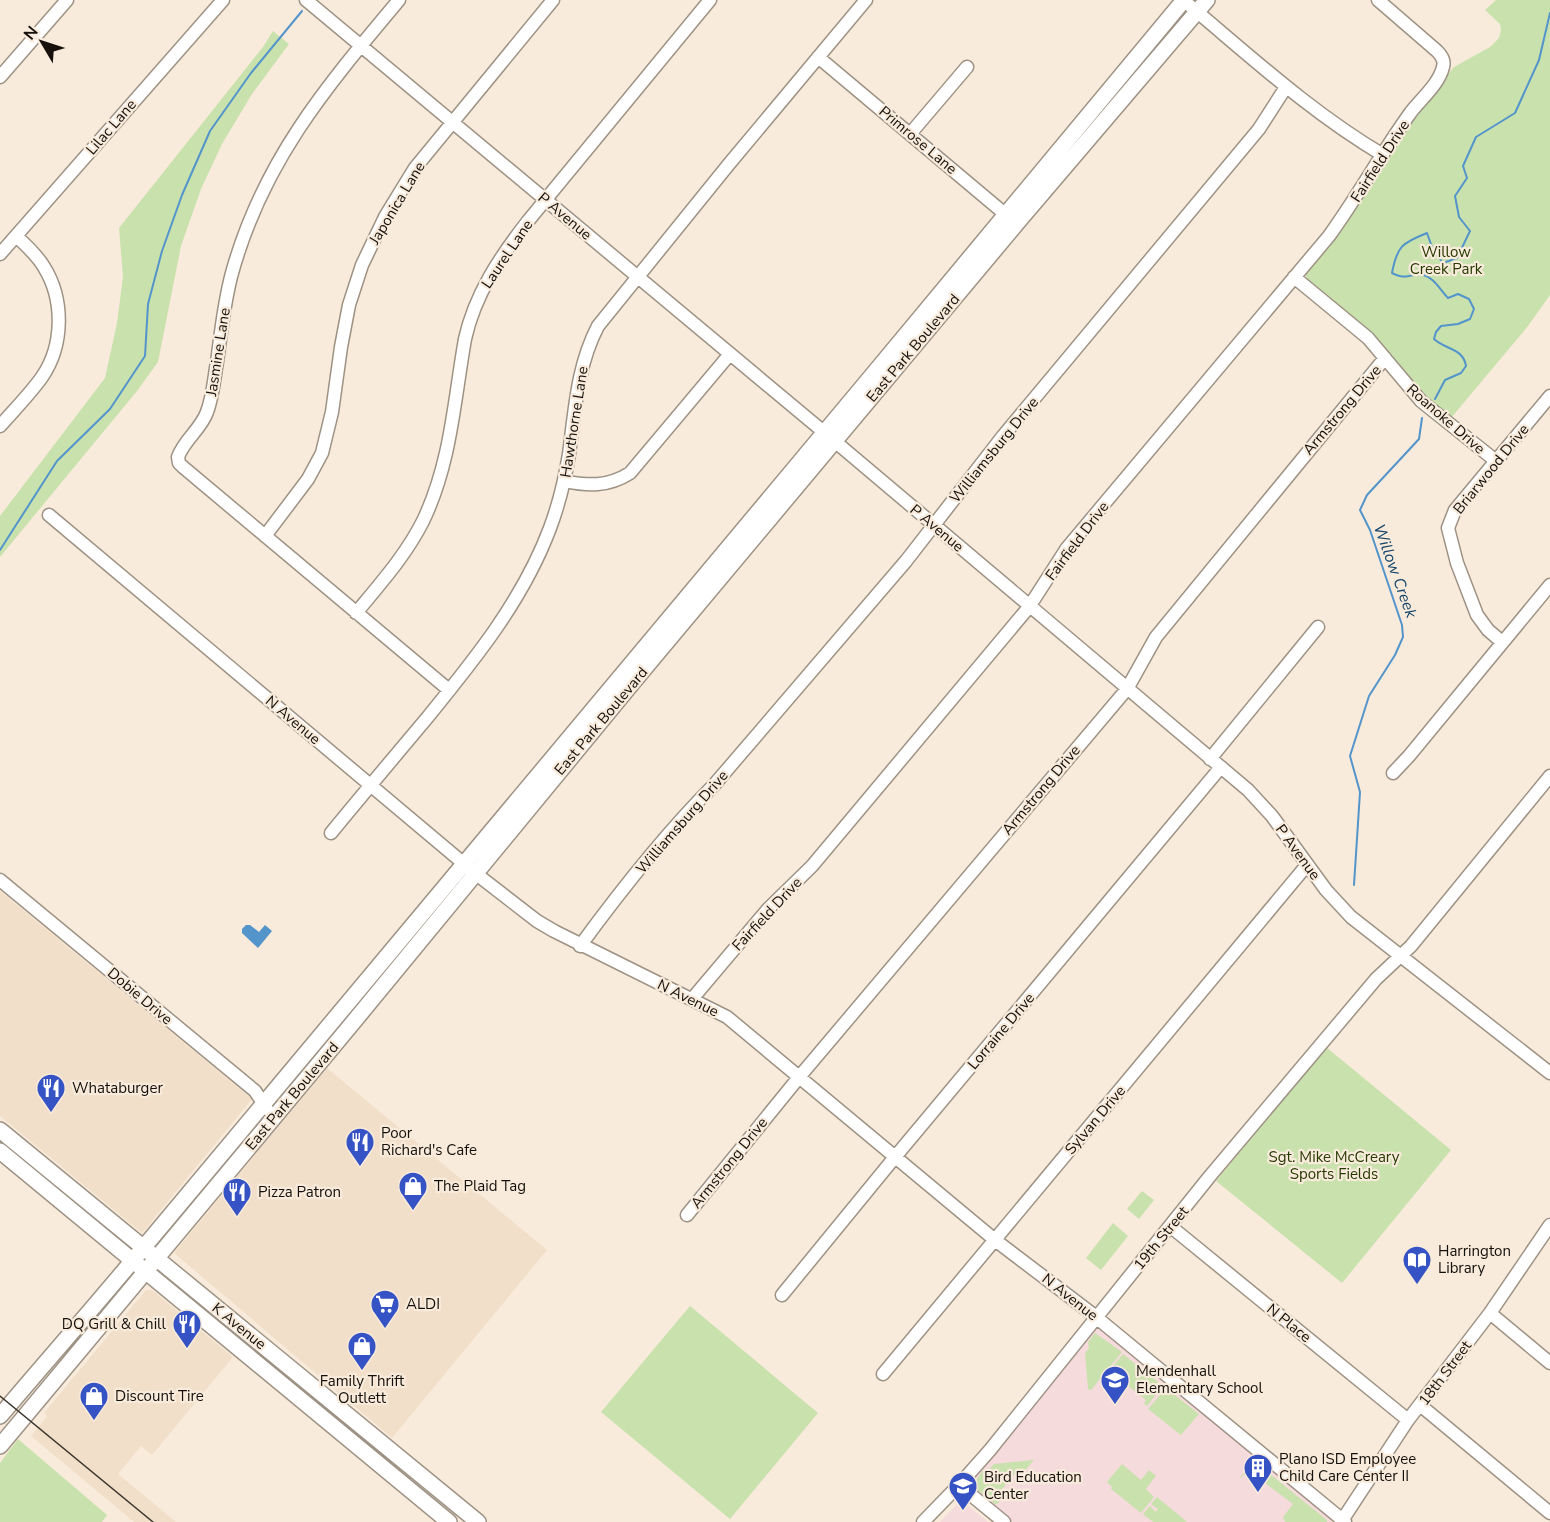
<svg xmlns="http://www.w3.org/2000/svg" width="1550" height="1522" font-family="'Nunito Sans',sans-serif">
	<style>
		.built { fill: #f1dfc9 }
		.education { fill: #f6dbdc }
		.green { fill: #c9e1ad }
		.water { fill: #5394cb }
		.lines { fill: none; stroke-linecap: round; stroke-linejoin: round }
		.stream { stroke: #5394cb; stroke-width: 2 }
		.minor-casing { stroke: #9e9284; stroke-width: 15 }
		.major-casing { stroke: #9e9284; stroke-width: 18 }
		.minor { stroke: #fff; stroke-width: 12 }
		.major { stroke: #fff; stroke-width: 15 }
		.tram { stroke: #3d3730; stroke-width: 1.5 }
		.labels { text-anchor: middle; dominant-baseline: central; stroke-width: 4.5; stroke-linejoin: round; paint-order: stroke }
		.street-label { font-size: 15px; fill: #15100b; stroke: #f8ebdb }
		.park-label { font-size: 15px; fill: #273a02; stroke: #f8ebdb }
		.poi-label { font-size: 15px; fill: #15100b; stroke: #f8ebdb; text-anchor: start }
		.water-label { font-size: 16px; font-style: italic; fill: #14446a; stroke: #f8ebdb }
	</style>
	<rect width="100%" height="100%" fill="#f8ebdb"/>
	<path class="built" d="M 0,891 L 252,1099 L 142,1233 L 0,1116 Z
		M 327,1068 L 547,1250 L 392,1438 L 174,1253 Z
		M 146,1290 L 152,1290 L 233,1357 L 152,1455 L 141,1446 L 118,1474 L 176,1522 L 134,1522 L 31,1436 L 47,1416 L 44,1413 Z"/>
	<path class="education" d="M 1100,1325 L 1330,1515 L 1331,1522 L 1013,1522 L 968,1486 Z
		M 961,1500 L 988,1522 L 940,1522 Z"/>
	<path class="green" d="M 1496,0 L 1550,0 L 1550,295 L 1528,326 L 1451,418 L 1425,398 L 1414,386 L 1376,338 L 1308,282 L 1305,273 L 1345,224 L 1414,116 L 1454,67 L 1490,47 L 1499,38 L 1501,30 L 1500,24 L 1485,10 Z
		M 273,31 L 289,44 L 252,94 L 222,144 L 201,189 L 181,246 L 158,362 L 137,391 L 0,557 L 0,516 L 105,378 L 117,323 L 123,277 L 119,228 L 263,47 Z
		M 1326,1047 L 1451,1150 L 1342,1283 L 1216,1181 Z
		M 1142,1191 L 1154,1200 L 1139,1219 L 1127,1209 Z
		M 1113,1223 L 1128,1236 L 1101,1270 L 1086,1258 Z
		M 690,1306 L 818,1413 L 730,1519 L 601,1412 Z
		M 1095,1333 L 1122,1352 L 1091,1390 L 1088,1389 L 1085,1353 L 1089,1348 L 1088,1342 Z
		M 1123,1354 L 1163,1386 L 1147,1406 L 1144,1403 L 1146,1400 L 1109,1371 Z
		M 1166,1388 L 1199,1414 L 1181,1435 L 1148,1409 Z
		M 18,1439 L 107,1515 L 102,1522 L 0,1522 L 0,1463 Z
		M 1034,1460 L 1023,1473 L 1018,1470 L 999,1493 L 999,1503 L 995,1504 L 974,1487 L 974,1483 L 984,1469 L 987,1471 L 994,1464 Z
		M 1122,1464 L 1141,1480 L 1149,1470 L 1156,1476 L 1146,1489 L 1154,1497 L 1141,1513 L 1111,1489 L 1112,1487 L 1107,1482 Z
		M 1251,1464 L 1259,1465 L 1327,1520 L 1327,1522 L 1285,1522 L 1283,1517 L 1293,1504 L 1249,1471 L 1239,1479 Z
		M 1157,1497 L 1187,1522 L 1153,1522 L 1143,1514 L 1150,1506 L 1156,1512 L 1158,1509 L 1151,1504 Z"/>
	<path class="water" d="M 246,925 L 250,925 L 259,932 L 265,925 L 272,931 L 258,948 L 242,933 L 242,929 Z"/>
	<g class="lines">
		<path class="stream" d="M 1435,399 L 1445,380 L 1461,373 L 1466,366 C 1463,348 1446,350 1434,339 L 1436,332 L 1441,326 L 1458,324 L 1470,319 L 1474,309 L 1469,299 L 1458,294 L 1448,298 C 1441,291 1433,276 1422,275 C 1408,273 1408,281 1392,273 C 1397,246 1402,243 1427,233 L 1433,250 L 1443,263 L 1457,258 L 1470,231 L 1459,217 L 1455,196 L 1467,178 L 1463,166 L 1476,137 L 1515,113 L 1539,60 L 1550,13
			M 0,550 L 57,461 L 110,409 L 145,356 L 148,304 L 162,251 L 182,195 L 210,131 L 251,73 L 302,11
			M 1354,885 L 1360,792 L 1350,756 L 1369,696 L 1395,655 L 1403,637 L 1402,625 L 1370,530 L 1360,510 L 1367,495 L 1419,439 L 1422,418"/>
		<g class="minor-casing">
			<path id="minor" d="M 306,0 L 825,433 L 1248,790 L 1272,816 L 1326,890 L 1351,917 L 1550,1073
				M 399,0 C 326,87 263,161 232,273 C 224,302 221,333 217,362 C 214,379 213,396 207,412 C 201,429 184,440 178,457 L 179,463 L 183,467 L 449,690
				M 1183,0 C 1248,54 1310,112 1383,155
				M 818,57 L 1011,219
				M 0,77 L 67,0
				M 910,134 L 967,67
				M 0,254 L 223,0
				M 1294,277 L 1368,338 L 1421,401 L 1496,461
				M 0,426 C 14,410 30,394 42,377 C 64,345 64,299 44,267 C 37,255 26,245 16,236
				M 564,481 C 588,486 608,487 630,473 L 730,354
				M 49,515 L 475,873 L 537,921 L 554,931 L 727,1017 L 995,1240 L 1091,1313 L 1345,1522
				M 265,536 L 308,479 L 322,453 L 332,412 L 341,347 L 349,305 L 362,265 L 385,217 L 415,168 L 553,0
				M 356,613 C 380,584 406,555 423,521 C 451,463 454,401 465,339 C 475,294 500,257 528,221 L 710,0
				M 1502,642 L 1488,630 L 1477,615 L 1457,563 L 1448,528 L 1455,510 L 1550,396
				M 1210,759 L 1318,627
				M 1393,773 L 1409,756 L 1550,585
				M 331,833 C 363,794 395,756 427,718 C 475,659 523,600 550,528 C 559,504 565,479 569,454 C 575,410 577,366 598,326 L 729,164 L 866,0
				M 0,880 L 255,1091 L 267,1109
				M 580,946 C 621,890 665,834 714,785 L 906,561 L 1003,436 L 1259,129 L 1286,87
				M 692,999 L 768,909 L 812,866 L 1029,607 L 1067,548 L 1329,236 C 1358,196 1382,152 1411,112 C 1421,99 1439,84 1443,67 C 1445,61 1441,55 1437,51 L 1378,0
				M 687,1215 L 800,1076 L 1127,689 L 1156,637 L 1385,358
				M 1170,1226 L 1408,1420
				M 782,1295 L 895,1157 L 1221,767
				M 1490,1313 L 1550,1363
				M 883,1374 L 1307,865
				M 1420,1405 L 1550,1513
				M 959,1485 L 1004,1522
				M 923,1522 L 959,1485 L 990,1450 L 1210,1176 L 1376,979 L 1411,946 L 1550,776
				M 1341,1522 L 1408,1420 L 1490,1313 L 1550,1225"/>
		</g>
		<g class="major-casing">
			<path id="major" d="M 0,1130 L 478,1522
				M 0,1151 L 449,1522
				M 0,1416 C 48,1359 97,1304 144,1247 C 491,831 839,417 1184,0
				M 0,1446 L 351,1025 L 629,687 L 1017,223 L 1207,0"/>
		</g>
		<use href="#minor" class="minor"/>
		<use href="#major" class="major"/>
		<path class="tram" d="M 0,1396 L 153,1522"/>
	</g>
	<defs>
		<g id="restaurant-pin" transform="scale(1.5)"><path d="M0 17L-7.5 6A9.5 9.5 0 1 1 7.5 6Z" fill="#3653c5" stroke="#f8ebdb"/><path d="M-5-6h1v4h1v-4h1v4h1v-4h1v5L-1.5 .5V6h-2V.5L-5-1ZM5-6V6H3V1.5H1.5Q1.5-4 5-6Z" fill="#fff"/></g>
		<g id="shop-pin" transform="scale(1.5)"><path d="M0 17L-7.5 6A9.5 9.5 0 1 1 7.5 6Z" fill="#3653c5" stroke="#f8ebdb"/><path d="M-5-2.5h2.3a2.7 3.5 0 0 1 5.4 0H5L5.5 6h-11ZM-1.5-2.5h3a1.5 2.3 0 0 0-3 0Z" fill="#fff"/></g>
		<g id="library-pin" transform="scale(1.5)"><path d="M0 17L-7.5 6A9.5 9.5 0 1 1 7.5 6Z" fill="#3653c5" stroke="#f8ebdb"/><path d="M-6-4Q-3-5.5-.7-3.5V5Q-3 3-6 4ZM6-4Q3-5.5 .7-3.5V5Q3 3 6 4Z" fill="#fff"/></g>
		<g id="supermarket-pin" transform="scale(1.5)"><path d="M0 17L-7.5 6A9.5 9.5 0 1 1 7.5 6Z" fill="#3653c5" stroke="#f8ebdb"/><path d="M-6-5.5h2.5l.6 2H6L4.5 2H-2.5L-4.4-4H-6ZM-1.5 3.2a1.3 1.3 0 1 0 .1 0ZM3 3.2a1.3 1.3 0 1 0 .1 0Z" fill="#fff"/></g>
		<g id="school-pin" transform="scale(1.5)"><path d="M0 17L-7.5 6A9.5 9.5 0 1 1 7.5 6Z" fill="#3653c5" stroke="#f8ebdb"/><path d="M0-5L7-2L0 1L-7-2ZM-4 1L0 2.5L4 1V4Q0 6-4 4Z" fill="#fff"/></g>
		<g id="building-pin" transform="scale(1.5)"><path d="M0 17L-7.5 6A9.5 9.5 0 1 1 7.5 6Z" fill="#3653c5" stroke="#f8ebdb"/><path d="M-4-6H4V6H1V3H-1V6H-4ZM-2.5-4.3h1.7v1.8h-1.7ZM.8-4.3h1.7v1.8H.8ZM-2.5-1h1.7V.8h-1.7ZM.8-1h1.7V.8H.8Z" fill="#fff"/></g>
	</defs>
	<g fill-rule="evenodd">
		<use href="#restaurant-pin" x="51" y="1088"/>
		<use href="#restaurant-pin" x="360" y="1142"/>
		<use href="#shop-pin" x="413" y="1186"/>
		<use href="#restaurant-pin" x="237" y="1192"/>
		<use href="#library-pin" x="1417" y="1260"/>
		<use href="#supermarket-pin" x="385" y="1304"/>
		<use href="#restaurant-pin" x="187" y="1324"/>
		<use href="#shop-pin" x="362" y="1346"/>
		<use href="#school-pin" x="1115" y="1380"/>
		<use href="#shop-pin" x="94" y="1396"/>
		<use href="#building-pin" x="1258" y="1468"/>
		<use href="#school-pin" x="963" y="1486"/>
	</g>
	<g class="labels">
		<g class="street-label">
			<text transform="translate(111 127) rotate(-49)">Lilac Lane</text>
			<text transform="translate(918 140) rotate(40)">Primrose Lane</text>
			<text transform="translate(1380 161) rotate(-57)">Fairfield Drive</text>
			<text transform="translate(397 203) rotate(-59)">Japonica Lane</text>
			<text transform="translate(565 216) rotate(40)">P Avenue</text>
			<text transform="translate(507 254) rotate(-56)">Laurel Lane</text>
			<text transform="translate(913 348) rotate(-50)">East Park Boulevard</text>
			<text transform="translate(218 352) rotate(-81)">Jasmine Lane</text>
			<text transform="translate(1342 410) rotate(-50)">Armstrong Drive</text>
			<text transform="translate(1446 419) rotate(41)">Roanoke Drive</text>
			<text transform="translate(574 422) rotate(-81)">Hawthorne Lane</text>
			<text transform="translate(994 450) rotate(-51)">Williamsburg Drive</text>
			<text transform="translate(1491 469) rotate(-51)">Briarwood Drive</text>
			<text transform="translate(937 528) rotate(40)">P Avenue</text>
			<text transform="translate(1077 541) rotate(-53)">Fairfield Drive</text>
			<text transform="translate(293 720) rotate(40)">N Avenue</text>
			<text transform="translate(601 721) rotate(-50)">East Park Boulevard</text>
			<text transform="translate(1041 790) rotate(-50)">Armstrong Drive</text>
			<text transform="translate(682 822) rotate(-49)">Williamsburg Drive</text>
			<text transform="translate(1298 852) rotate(54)">P Avenue</text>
			<text transform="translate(767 914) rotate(-47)">Fairfield Drive</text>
			<text transform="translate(140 996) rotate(40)">Dobie Drive</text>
			<text transform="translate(688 998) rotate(26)">N Avenue</text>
			<text transform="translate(1001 1031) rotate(-50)">Lorraine Drive</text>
			<text transform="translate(292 1096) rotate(-50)">East Park Boulevard</text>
			<text transform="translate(1095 1120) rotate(-50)">Sylvan Drive</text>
			<text transform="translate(729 1163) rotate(-51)">Armstrong Drive</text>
			<text transform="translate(1161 1238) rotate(-51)">19th Street</text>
			<text transform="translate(1070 1297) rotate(38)">N Avenue</text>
			<text transform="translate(1289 1323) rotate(39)">N Place</text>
			<text transform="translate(239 1326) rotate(39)">K Avenue</text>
			<text transform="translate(1445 1373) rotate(-53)">18th Street</text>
		</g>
		<g class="park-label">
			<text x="1446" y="252">Willow<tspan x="1446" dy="17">Creek Park</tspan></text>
			<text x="1334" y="1157">Sgt. Mike McCreary<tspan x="1334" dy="17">Sports Fields</tspan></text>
		</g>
		<g class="poi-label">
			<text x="72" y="1088">Whataburger</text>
			<text x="381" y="1133">Poor<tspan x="381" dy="17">Richard's Cafe</tspan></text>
			<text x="434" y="1186">The Plaid Tag</text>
			<text x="258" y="1192">Pizza Patron</text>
			<text x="1438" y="1251">Harrington<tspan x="1438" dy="17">Library</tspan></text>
			<text x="406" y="1304">ALDI</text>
			<text x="166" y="1324" text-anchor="end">DQ Grill &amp; Chill</text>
			<text x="1136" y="1371">Mendenhall<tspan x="1136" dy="17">Elementary School</tspan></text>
			<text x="362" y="1381" text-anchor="middle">Family Thrift<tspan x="362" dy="17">Outlett</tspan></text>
			<text x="115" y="1396">Discount Tire</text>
			<text x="1279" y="1459">Plano ISD Employee<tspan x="1279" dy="17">Child Care Center II</tspan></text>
			<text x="984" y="1477">Bird Education<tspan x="984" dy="17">Center</tspan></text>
		</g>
		<g class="water-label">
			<text transform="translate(1395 571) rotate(70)">Willow Creek</text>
		</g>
	</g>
	<g transform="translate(42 42) rotate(309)" stroke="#f8ebdb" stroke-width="4.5" paint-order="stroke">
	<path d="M0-4.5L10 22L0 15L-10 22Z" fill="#15100b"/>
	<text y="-9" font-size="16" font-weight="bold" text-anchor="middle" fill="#15100b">N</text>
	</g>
</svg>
